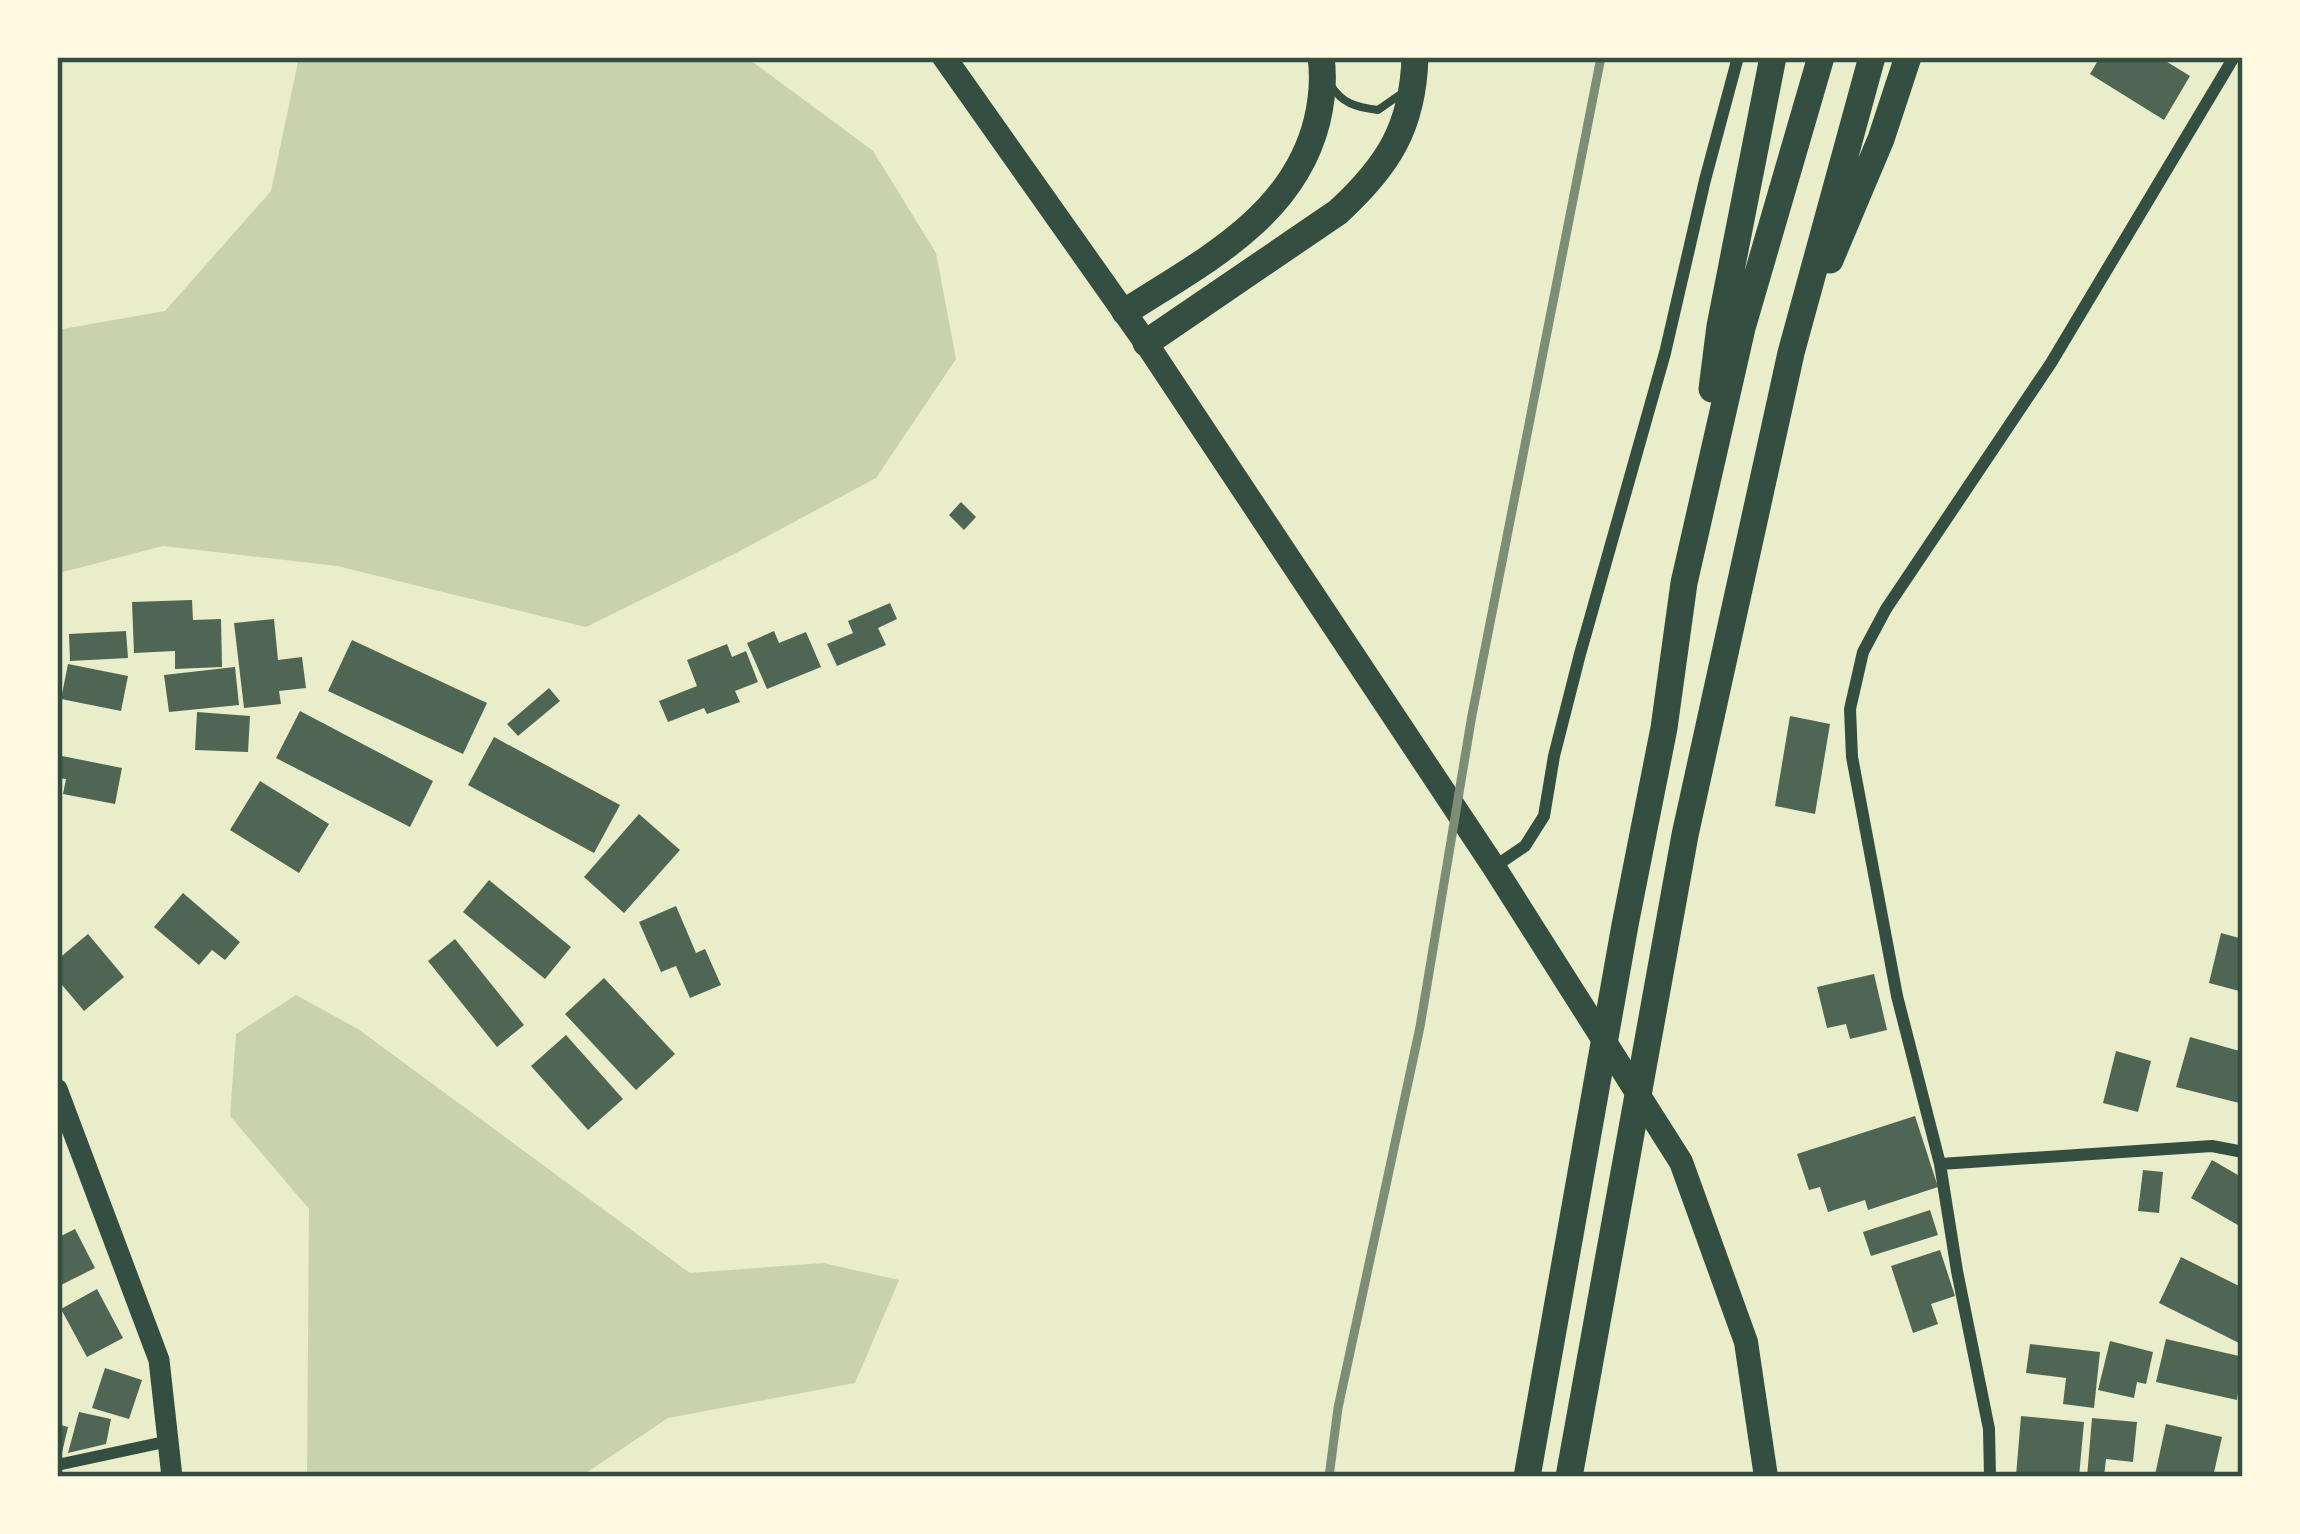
<svg xmlns="http://www.w3.org/2000/svg" width="2300" height="1534" font-family="Manrope,sans-serif">
	<style>
		.green { fill: #cad2ad }
		.building { fill: #4f6655 }
		.lines { fill: none; stroke-linecap: round; stroke-linejoin: round }
		.service { stroke: #344e41; stroke-width: 8 }
		.minor { stroke: #344e41; stroke-width: 12 }
		.secondary { stroke: #344e41; stroke-width: 21 }
		.trunk { stroke: #344e41; stroke-width: 24 }
		.motorway { stroke: #344e41; stroke-width: 27 }
		.rail { stroke: #7c8e77; stroke-width: 9 }
		.neatline { fill: none; stroke: #344e41; stroke-width: 4.5 }
	</style>
	<rect width="100%" height="100%" fill="#e9edc9"/>
	<path class="green" d="M 299,57 L 746,57 L 873,151 L 936,253 L 956,359 L 876,478 L 738,552 L 586,627 L 337,566 L 163,546 L 59,573 L 57,330 L 165,311 L 271,191 Z
		M 296,995 L 358,1029 L 690,1273 L 823,1263 L 899,1280 L 855,1383 L 668,1418 L 580,1477 L 307,1477 L 309,1209 L 230,1116 L 236,1034 Z"/>
	<path class="building" d="M 2100,57 L 2159,57 L 2190,76 L 2164,120 L 2090,74 Z
		M 961,502 L 976,517 L 964,530 L 949,515 Z
		M 192,600 L 193,620 L 221,619 L 222,667 L 175,669 L 175,651 L 134,653 L 132,602 Z
		M 890,603 L 897,619 L 878,628 L 886,645 L 837,666 L 827,644 L 853,633 L 848,621 Z
		M 274,619 L 278,660 L 302,657 L 306,688 L 279,691 L 281,704 L 244,708 L 234,623 Z
		M 126,631 L 128,658 L 70,661 L 69,634 Z
		M 774,631 L 779,643 L 806,632 L 821,667 L 767,689 L 747,643 Z
		M 352,640 L 487,703 L 463,754 L 328,691 Z
		M 727,644 L 732,657 L 746,651 L 758,682 L 735,691 L 740,702 L 707,714 L 704,708 L 668,722 L 659,701 L 697,686 L 687,660 Z
		M 68,664 L 128,676 L 121,711 L 61,699 Z
		M 235,667 L 239,705 L 169,712 L 164,675 Z
		M 549,688 L 560,701 L 518,736 L 507,724 Z
		M 300,711 L 433,781 L 410,827 L 276,758 Z
		M 197,712 L 250,716 L 248,752 L 195,750 Z
		M 1790,716 L 1830,724 L 1815,814 L 1775,806 Z
		M 494,737 L 620,805 L 594,853 L 468,785 Z
		M 57,755 L 122,768 L 115,804 L 63,794 L 66,779 L 57,778 Z
		M 260,781 L 329,824 L 299,873 L 230,830 Z
		M 639,814 L 680,850 L 624,913 L 584,877 Z
		M 489,880 L 571,947 L 545,979 L 463,912 Z
		M 183,893 L 240,942 L 225,960 L 212,950 L 199,965 L 154,927 Z
		M 676,906 L 696,953 L 705,949 L 721,985 L 690,998 L 676,966 L 661,972 L 639,922 Z
		M 2221,933 L 2243,939 L 2243,992 L 2209,983 Z
		M 88,934 L 124,977 L 84,1011 L 57,979 L 57,960 Z
		M 455,939 L 524,1025 L 497,1047 L 428,961 Z
		M 1874,974 L 1887,1030 L 1850,1039 L 1846,1024 L 1827,1028 L 1817,987 Z
		M 604,978 L 675,1054 L 636,1090 L 565,1014 Z
		M 566,1035 L 623,1099 L 588,1130 L 531,1066 Z
		M 2190,1037 L 2243,1052 L 2243,1104 L 2176,1087 Z
		M 2116,1051 L 2151,1061 L 2138,1112 L 2103,1103 Z
		M 1915,1116 L 1938,1187 L 1868,1210 L 1865,1200 L 1828,1212 L 1820,1187 L 1809,1190 L 1797,1154 Z
		M 2212,1160 L 2243,1178 L 2243,1228 L 2191,1198 Z
		M 2143,1170 L 2163,1172 L 2159,1213 L 2138,1211 Z
		M 1930,1210 L 1938,1235 L 1871,1256 L 1863,1232 Z
		M 75,1229 L 95,1268 L 59,1286 L 57,1238 Z
		M 1940,1250 L 1955,1296 L 1931,1304 L 1938,1324 L 1913,1333 L 1891,1266 Z
		M 2181,1257 L 2243,1288 L 2243,1345 L 2159,1303 Z
		M 97,1289 L 123,1338 L 87,1357 L 61,1309 Z
		M 2166,1339 L 2243,1357 L 2237,1400 L 2156,1382 Z
		M 2110,1341 L 2153,1352 L 2146,1384 L 2137,1382 L 2134,1398 L 2098,1390 Z
		M 2030,1344 L 2100,1352 L 2094,1408 L 2063,1404 L 2066,1378 L 2026,1373 Z
		M 105,1368 L 142,1380 L 129,1419 L 92,1408 Z
		M 79,1412 L 111,1419 L 106,1444 L 68,1453 Z
		M 2021,1416 L 2084,1422 L 2079,1477 L 2016,1476 Z
		M 2092,1418 L 2137,1422 L 2133,1462 L 2106,1459 L 2104,1477 L 2087,1477 Z
		M 57,1424 L 68,1427 L 61,1457 L 57,1456 Z
		M 2166,1424 L 2222,1437 L 2213,1477 L 2155,1475 Z"/>
	<g class="lines">
		<path class="service" d="M 1330,84 C 1342,104 1356,107 1378,110 L 1401,94"/>
		<path class="minor" d="M 1494,867 L 1525,846 L 1544,816 L 1554,756 L 1580,654 L 1665,353 L 1705,180 L 1738,57
			M 1940,1164 L 2212,1146 L 2243,1152
			M 57,1465 L 169,1441
			M 1990,1477 L 1989,1429 L 1957,1271 L 1940,1164 L 1897,996 L 1852,757 L 1850,709 L 1863,652 L 1886,609 L 2051,363 L 2234,57"/>
		<path class="secondary" d="M 57,1089 L 159,1360 L 172,1477"/>
		<path class="trunk" d="M 944,57 L 1146,343 L 1494,867 L 1681,1162 L 1746,1342 L 1766,1477"/>
		<path class="motorway" d="M 1830,260 L 1881,139 L 1908,57
			M 1125,312 C 1202,262 1293,218 1317,121 C 1322,100 1324,79 1321,57
			M 1146,343 L 1338,212 C 1388,166 1413,127 1415,57
			M 1712,389 L 1720,326 L 1773,57
			M 1527,1477 L 1625,925 L 1664,728 L 1684,583 L 1742,328 L 1821,57
			M 1569,1477 L 1685,835 L 1791,353 L 1872,57"/>
		<path class="rail" d="M 1329,1477 L 1338,1408 L 1420,1027 L 1472,715 L 1601,57"/>
	</g>
	<rect width="2300" height="1534" fill="none" stroke="#fefae0" stroke-width="120"/>
	<rect x="60" y="60" width="2180" height="1414" class="neatline"/>
</svg>
